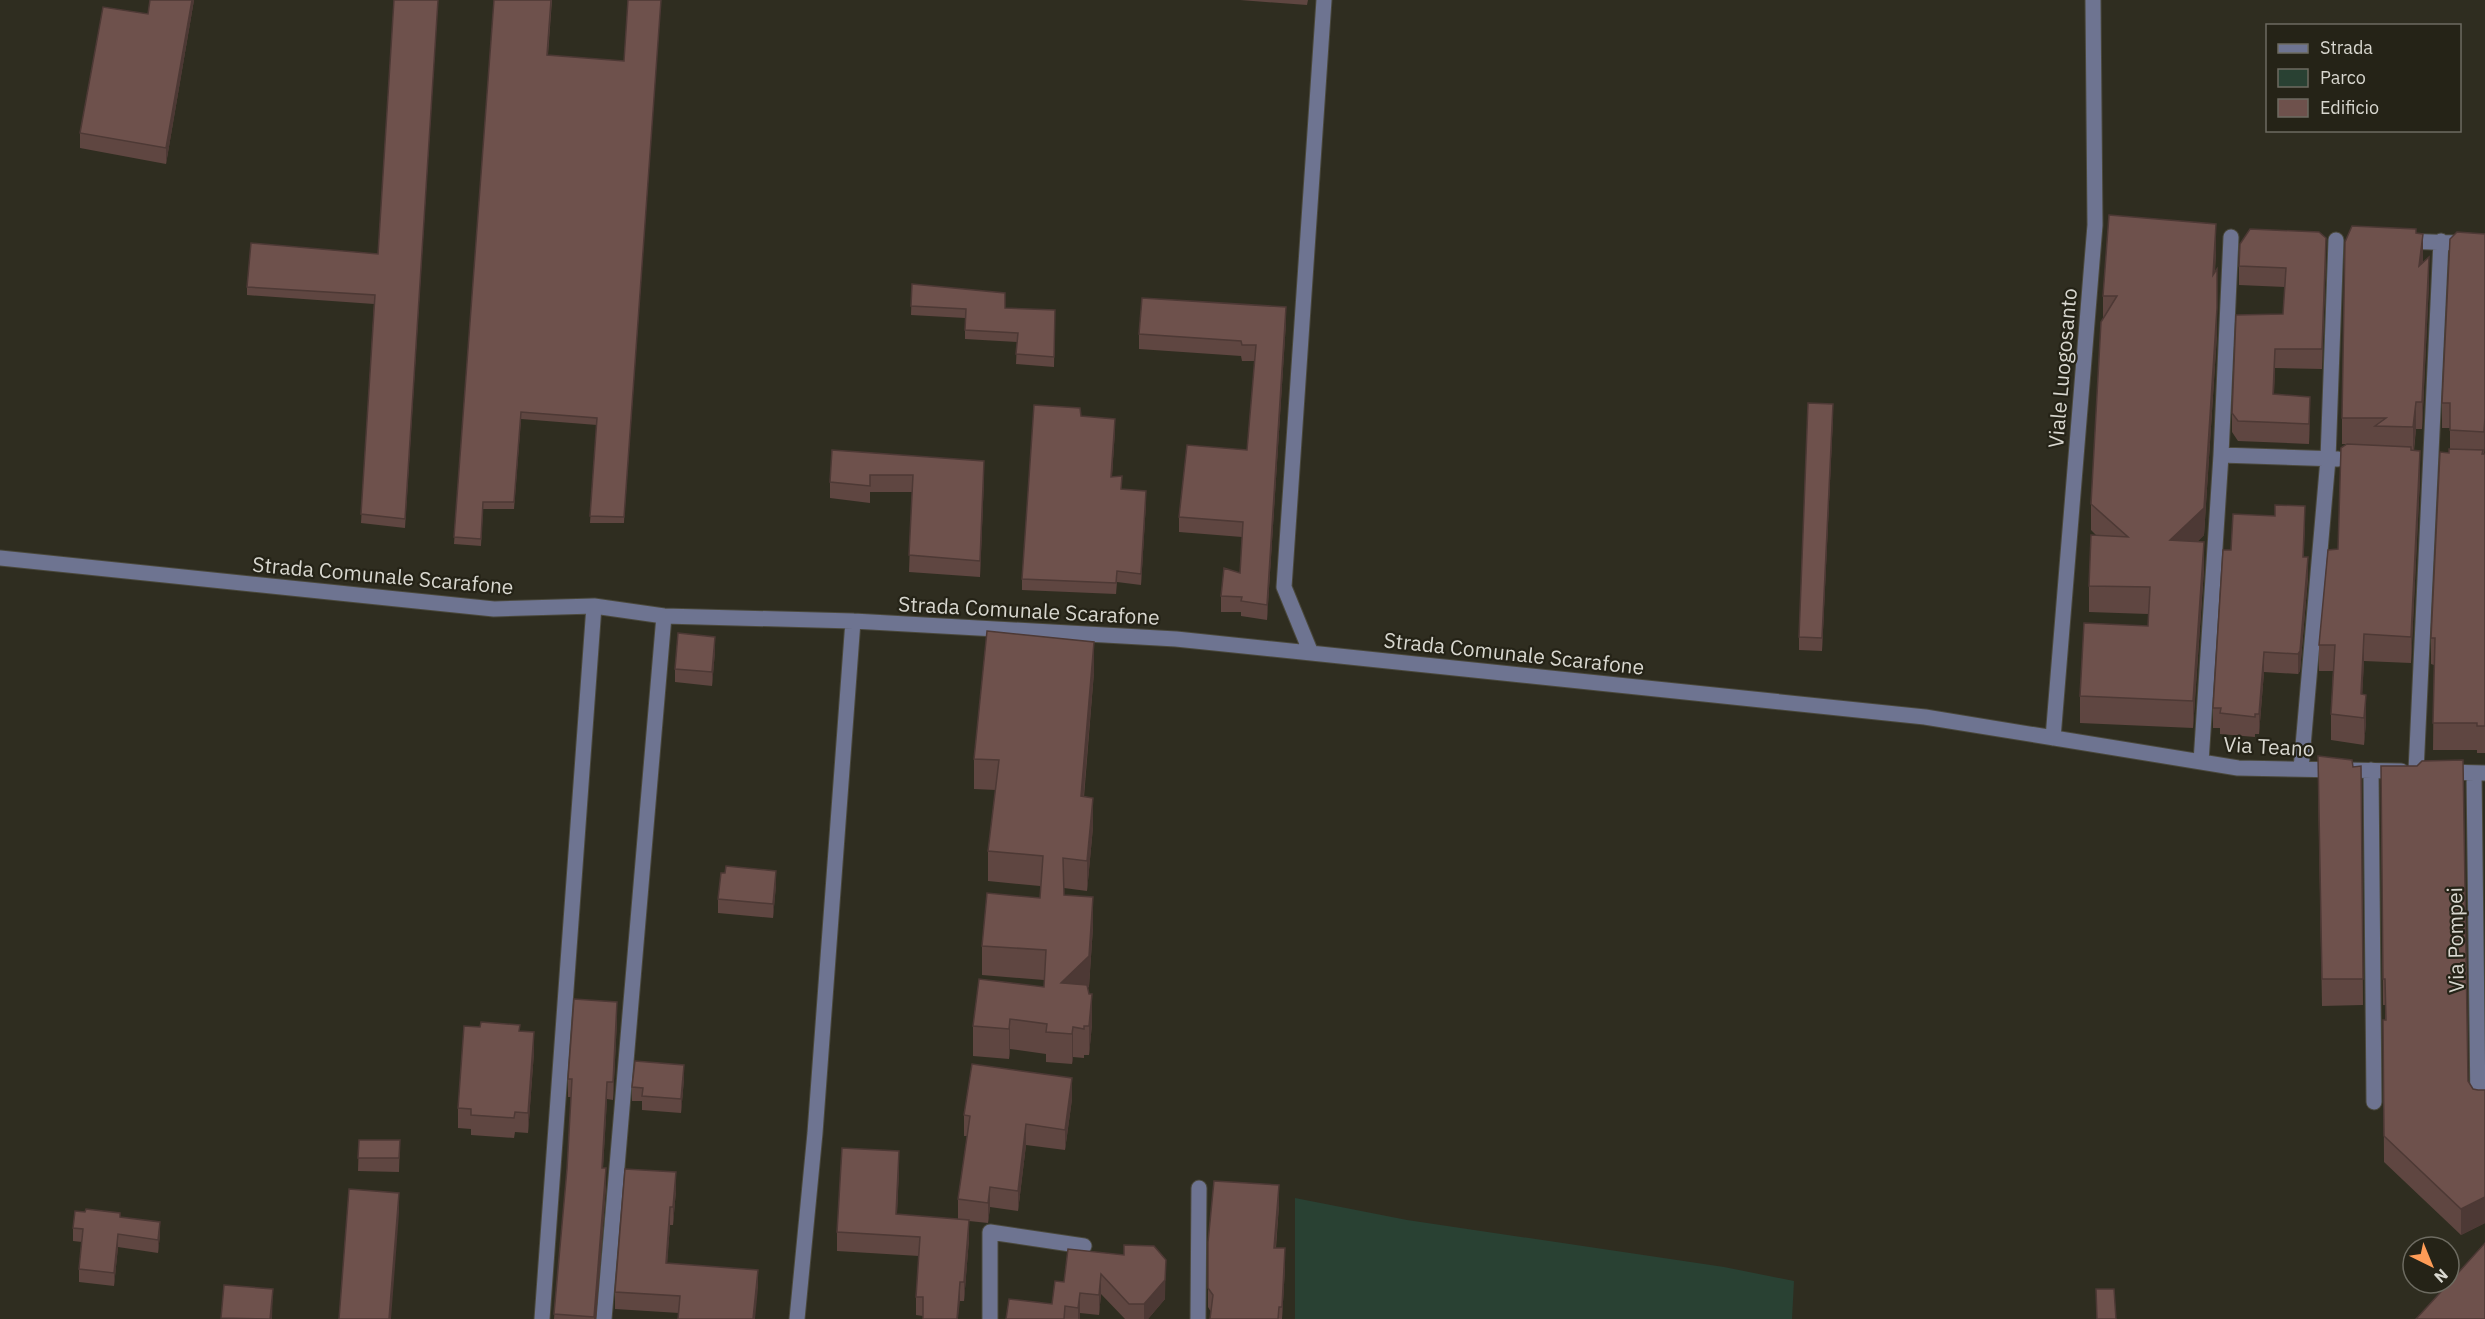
<svg xmlns="http://www.w3.org/2000/svg" width="2485" height="1319" font-family="'IBM Plex Sans',sans-serif">
	<style>
		.green { fill: #294133 }
		.lines { fill: none; stroke-linecap: round; stroke-linejoin: round }
		.minor-casing { stroke: #4a483c; stroke-width: 17 }
		.minor { stroke: #6e7491; stroke-width: 15 }
		.wall { fill: #5f4641 }
		.shaded-wall { fill: #4d3935 }
		.building { fill: #6e514c; stroke: #4d3935; stroke-width: 1.5 }
		.labels { text-anchor: middle; dominant-baseline: central; stroke-width: 4.5; stroke-linejoin: round; paint-order: stroke }
		.street-label { font-size: 21px; fill: #d8d7cf; stroke: #252317 }
	</style>
	<rect width="100%" height="100%" fill="#2f2d20"/>
	<path class="green" d="M 1295,1198 L 1407,1220 L 1724,1267 L 1794,1281 L 1792,1319 L 1295,1319 Z"/>
	<g class="lines">
		<g class="minor-casing">
			<path id="minor" d="M 2404,241 L 2485,244
				M 2221,455 L 2338,459
				M 0,558 L 494,609 L 594,606 L 664,616 L 853,621 L 1176,639 L 1925,717 L 2238,768 L 2401,771
				M 1311,653 L 1284,587 L 1324,0
				M 2053,738 L 2095,225 L 2093,0
				M 2201,762 L 2221,455 L 2231,237
				M 2301,769 L 2328,459 L 2336,240
				M 2371,770 L 2374,1102
				M 2416,771 L 2441,241
				M 2443,772 L 2485,773
				M 2474,773 L 2478,1107 L 2485,1107
				M 542,1319 L 594,606
				M 604,1319 L 664,616
				M 797,1319 L 815,1133 L 853,621
				M 990,1319 L 990,1232 L 1084,1246
				M 1198,1319 L 1199,1188"/>
		</g>
		<use href="#minor" class="minor"/>
	</g>
	<path class="wall" d="M 150,0 L 194,0 L 166,164 L 80,148 L 80,133 L 148,14 Z
		M 394,0 L 438,0 L 405,528 L 361,523 L 374,304 L 247,295 L 247,287 L 378,254 Z
		M 494,0 L 552,0 L 548,55 L 624,61 L 628,0 L 624,523 L 590,523 L 597,425 L 521,419 L 514,509 L 483,509 L 481,546 L 454,544 Z
		M 1240,0 L 1308,0 L 1307,5 Z
		M 2416,233 L 2423,260 L 2423,263 L 2429,283 L 2422,429 L 2416,429 L 2414,451 L 2420,478 L 2411,663 L 2364,661 L 2362,695 L 2366,722 L 2364,745 L 2331,740 L 2331,714 L 2333,671 L 2319,671 L 2319,645 L 2338,549 L 2347,444 L 2342,444 L 2342,418 Z
		M 2485,234 L 2485,444 L 2484,454 L 2485,454 L 2485,753 L 2477,753 L 2477,750 L 2433,750 L 2434,665 L 2431,664 L 2431,638 L 2450,449 L 2450,428 L 2442,428 L 2442,403 Z
		M 2216,250 L 2215,273 L 2217,334 L 2204,535 L 2197,542 L 2204,569 L 2193,728 L 2080,723 L 2080,696 L 2148,626 L 2148,614 L 2089,612 L 2089,586 L 2096,535 L 2091,530 L 2091,504 L 2103,318 L 2103,296 Z
		M 2326,257 L 2322,369 L 2275,368 L 2274,394 L 2310,416 L 2309,444 L 2238,441 L 2232,432 L 2232,413 L 2283,314 L 2285,287 L 2239,285 L 2239,266 Z
		M 912,284 L 1005,308 L 1055,310 L 1054,367 L 1016,364 L 1017,342 L 965,339 L 965,318 L 911,315 Z
		M 1286,322 L 1267,620 L 1241,616 L 1241,612 L 1221,612 L 1221,596 L 1240,573 L 1242,537 L 1179,532 L 1179,517 L 1247,450 L 1255,361 L 1242,361 L 1241,356 L 1139,349 L 1139,334 Z
		M 1081,416 L 1115,430 L 1112,477 L 1122,489 L 1146,502 L 1141,585 L 1117,582 L 1116,594 L 1022,590 L 1022,579 Z
		M 1833,417 L 1822,651 L 1799,650 L 1799,637 Z
		M 832,450 L 984,478 L 980,577 L 909,572 L 912,492 L 870,492 L 870,503 L 830,498 L 830,482 Z
		M 2305,526 L 2303,557 L 2308,577 L 2300,671 L 2298,674 L 2264,672 L 2259,734 L 2255,734 L 2255,737 L 2220,734 L 2220,728 L 2213,728 L 2213,708 L 2231,550 Z
		M 715,651 L 712,686 L 675,682 L 675,669 Z
		M 1094,672 L 1084,797 L 1093,827 L 1087,891 L 1064,888 L 1064,895 L 1093,927 L 1089,986 L 1088,988 L 1092,1024 L 1089,1055 L 1084,1055 L 1084,1058 L 1073,1057 L 1072,1064 L 1046,1062 L 1046,1054 L 1010,1049 L 1009,1059 L 973,1056 L 973,1026 L 1044,987 L 1044,980 L 982,975 L 982,946 L 1040,898 L 1040,886 L 988,881 L 988,851 L 996,790 L 974,789 L 974,759 Z
		M 2361,766 L 2363,1005 L 2322,1006 L 2318,783 Z
		M 2381,766 L 2468,1081 L 2473,1089 L 2478,1090 L 2485,1090 L 2485,1223 L 2461,1235 L 2384,1162 L 2383,1020 L 2385,1020 L 2385,1005 L 2383,1005 Z
		M 776,885 L 773,918 L 718,913 L 718,899 Z
		M 617,1020 L 613,1100 L 607,1099 L 603,1168 L 606,1186 L 596,1319 L 554,1319 L 567,1169 L 571,1097 L 568,1097 L 568,1079 Z
		M 520,1031 L 534,1052 L 528,1133 L 515,1132 L 514,1138 L 471,1135 L 471,1129 L 458,1128 L 458,1108 Z
		M 684,1079 L 681,1113 L 642,1110 L 642,1101 L 632,1101 L 632,1087 Z
		M 1072,1099 L 1065,1150 L 1026,1145 L 1018,1211 L 990,1207 L 988,1223 L 969,1221 L 969,1239 L 964,1301 L 960,1301 L 923,1316 L 916,1315 L 916,1297 L 919,1256 L 837,1251 L 837,1232 L 899,1170 L 897,1214 L 958,1219 L 958,1199 L 967,1136 L 964,1136 L 964,1115 Z
		M 359,1140 L 400,1140 L 399,1172 L 358,1171 Z
		M 676,1190 L 673,1225 L 670,1225 L 667,1263 L 758,1288 L 679,1313 L 615,1309 L 615,1292 Z
		M 1279,1205 L 1276,1248 L 1285,1268 L 1282,1319 L 1210,1319 L 1211,1312 L 1208,1307 L 1208,1242 Z
		M 120,1217 L 160,1234 L 158,1253 L 118,1247 L 114,1286 L 79,1282 L 79,1269 L 82,1242 L 73,1241 L 73,1228 Z
		M 1068,1249 L 1165,1299 L 1148,1319 L 1125,1319 L 1101,1294 L 1099,1315 L 1080,1313 L 1080,1319 L 1006,1319 L 1052,1304 L 1064,1282 Z"/>
	<path class="shaded-wall" d="M 192,0 L 194,0 L 166,164 L 166,148 Z
		M 661,0 L 624,523 L 624,517 Z
		M 2216,224 L 2216,250 L 2213,301 L 2213,275 Z
		M 2423,234 L 2423,260 L 2419,293 L 2419,266 Z
		M 2326,238 L 2326,257 L 2322,369 L 2322,349 Z
		M 2429,257 L 2429,283 L 2422,429 L 2422,402 Z
		M 2217,269 L 2217,334 L 2204,535 L 2170,566 L 2170,540 Z
		M 1286,307 L 1286,322 L 1267,620 L 1267,605 Z
		M 2275,349 L 2275,368 L 2273,414 L 2273,394 Z
		M 2310,397 L 2310,416 L 2309,444 L 2309,424 Z
		M 2416,402 L 2416,429 L 2413,454 L 2413,427 Z
		M 1833,404 L 1833,417 L 1822,651 L 1822,638 Z
		M 2485,418 L 2485,443 L 2484,457 L 2484,432 Z
		M 1115,419 L 1115,430 L 1111,488 L 1111,477 Z
		M 2420,451 L 2420,478 L 2411,663 L 2411,637 Z
		M 984,461 L 984,478 L 980,577 L 980,561 Z
		M 1146,491 L 1146,502 L 1141,585 L 1141,574 Z
		M 2305,506 L 2305,526 L 2303,578 L 2303,557 Z
		M 2204,542 L 2204,569 L 2193,728 L 2193,701 Z
		M 2308,557 L 2308,577 L 2300,671 L 2298,674 L 2298,654 Z
		M 2364,634 L 2364,661 L 2361,721 L 2361,694 Z
		M 715,637 L 715,651 L 712,686 L 712,672 Z
		M 1094,642 L 1094,672 L 1081,826 L 1081,796 Z
		M 2264,652 L 2264,672 L 2259,734 L 2259,714 Z
		M 2366,695 L 2366,722 L 2364,745 L 2364,718 Z
		M 1093,798 L 1093,827 L 1087,891 L 1087,861 Z
		M 776,871 L 776,885 L 773,918 L 773,904 Z
		M 1093,897 L 1093,927 L 1089,986 L 1061,1013 L 1061,983 Z
		M 1092,994 L 1092,1024 L 1089,1055 L 1089,1026 Z
		M 617,1002 L 617,1020 L 613,1100 L 613,1082 Z
		M 1010,1019 L 1010,1049 L 1009,1059 L 1009,1029 Z
		M 1073,1027 L 1073,1057 L 1072,1064 L 1072,1034 Z
		M 534,1032 L 534,1052 L 528,1133 L 528,1113 Z
		M 684,1065 L 684,1079 L 681,1113 L 681,1099 Z
		M 1072,1078 L 1072,1099 L 1065,1150 L 1065,1130 Z
		M 607,1082 L 607,1099 L 602,1185 L 602,1168 Z
		M 1026,1124 L 1026,1145 L 1018,1211 L 1018,1191 Z
		M 899,1151 L 899,1170 L 896,1233 L 896,1214 Z
		M 606,1168 L 606,1186 L 596,1319 L 594,1319 Z
		M 676,1172 L 676,1190 L 673,1225 L 673,1207 Z
		M 1279,1185 L 1279,1205 L 1274,1267 L 1274,1248 Z
		M 990,1187 L 990,1207 L 988,1223 L 988,1203 Z
		M 399,1193 L 399,1213 L 391,1319 L 389,1319 Z
		M 2485,1197 L 2485,1223 L 2461,1235 L 2461,1209 Z
		M 670,1207 L 670,1225 L 666,1281 L 666,1263 Z
		M 969,1220 L 969,1239 L 964,1301 L 964,1282 Z
		M 160,1222 L 160,1234 L 158,1253 L 158,1240 Z
		M 118,1234 L 118,1247 L 114,1286 L 114,1273 Z
		M 1285,1248 L 1285,1268 L 1282,1319 L 1282,1307 Z
		M 1166,1260 L 1165,1299 L 1148,1319 L 1144,1319 L 1144,1304 Z
		M 758,1270 L 758,1288 L 755,1319 L 753,1319 Z
		M 1101,1274 L 1101,1294 L 1099,1315 L 1099,1295 Z
		M 960,1282 L 960,1301 L 958,1319 L 957,1319 Z
		M 273,1289 L 272,1319 L 270,1319 Z
		M 1080,1293 L 1080,1319 L 1078,1319 L 1078,1308 Z"/>
	<path class="building" d="M 150,0 L 192,0 L 166,148 L 80,133 L 103,7 L 148,14 Z
		M 394,0 L 438,0 L 405,519 L 361,514 L 375,295 L 247,287 L 251,243 L 378,254 Z
		M 494,0 L 551,0 L 547,55 L 624,61 L 628,0 L 661,0 L 624,517 L 590,516 L 597,418 L 521,412 L 514,502 L 483,502 L 481,539 L 454,537 Z
		M 2109,215 L 2216,224 L 2213,275 L 2217,269 L 2217,308 L 2204,508 L 2170,540 L 2204,542 L 2193,701 L 2080,696 L 2084,623 L 2148,626 L 2150,587 L 2089,586 L 2091,535 L 2128,537 L 2091,504 L 2101,322 L 2117,296 L 2103,296 Z
		M 2352,226 L 2416,229 L 2416,233 L 2423,234 L 2419,266 L 2429,257 L 2422,402 L 2416,402 L 2413,427 L 2375,426 L 2386,418 L 2342,418 L 2345,242 Z
		M 2250,229 L 2319,232 L 2326,238 L 2322,349 L 2275,349 L 2273,394 L 2310,397 L 2309,424 L 2238,421 L 2232,413 L 2236,315 L 2283,314 L 2286,268 L 2239,266 L 2240,244 Z
		M 2457,232 L 2485,234 L 2485,418 L 2484,432 L 2450,430 L 2450,403 L 2442,403 L 2450,239 Z
		M 912,284 L 1005,293 L 1005,308 L 1055,310 L 1054,357 L 1016,354 L 1018,333 L 965,330 L 966,309 L 911,306 Z
		M 1142,298 L 1286,307 L 1267,605 L 1241,601 L 1242,597 L 1221,596 L 1224,568 L 1240,573 L 1243,522 L 1179,517 L 1187,445 L 1247,450 L 1256,345 L 1242,345 L 1241,341 L 1139,334 Z
		M 1808,403 L 1833,404 L 1822,638 L 1799,637 Z
		M 1034,405 L 1080,408 L 1081,416 L 1115,419 L 1111,477 L 1122,476 L 1121,489 L 1146,491 L 1141,574 L 1117,571 L 1116,583 L 1022,579 Z
		M 2347,444 L 2411,447 L 2411,450 L 2420,451 L 2411,637 L 2364,634 L 2361,694 L 2366,695 L 2364,718 L 2331,714 L 2335,645 L 2319,645 L 2328,550 L 2338,549 L 2341,448 Z
		M 2449,449 L 2483,450 L 2482,454 L 2485,454 L 2485,726 L 2477,726 L 2477,723 L 2433,723 L 2435,638 L 2431,638 L 2440,452 L 2449,453 Z
		M 832,450 L 984,461 L 980,561 L 909,555 L 913,475 L 870,475 L 870,486 L 830,482 Z
		M 2275,505 L 2305,506 L 2303,557 L 2308,557 L 2300,651 L 2298,654 L 2264,652 L 2259,714 L 2255,714 L 2255,717 L 2220,713 L 2221,708 L 2213,708 L 2223,550 L 2231,550 L 2233,514 L 2275,516 Z
		M 987,631 L 1094,642 L 1081,796 L 1093,798 L 1087,861 L 1063,858 L 1064,895 L 1093,897 L 1089,956 L 1061,983 L 1087,985 L 1089,994 L 1092,994 L 1089,1026 L 1084,1026 L 1084,1029 L 1073,1027 L 1072,1034 L 1046,1032 L 1047,1024 L 1010,1019 L 1009,1029 L 973,1026 L 979,979 L 1044,987 L 1046,950 L 982,946 L 987,893 L 1040,898 L 1043,856 L 988,851 L 999,760 L 974,759 Z
		M 678,633 L 715,637 L 712,672 L 675,669 Z
		M 2318,756 L 2352,760 L 2353,767 L 2361,766 L 2363,979 L 2322,979 Z
		M 2463,760 L 2468,1081 L 2473,1089 L 2478,1090 L 2485,1090 L 2485,1197 L 2461,1209 L 2384,1136 L 2383,1020 L 2386,1020 L 2385,979 L 2383,979 L 2381,766 L 2417,766 L 2422,761 Z
		M 726,866 L 776,871 L 773,904 L 718,899 L 721,873 L 725,873 Z
		M 574,999 L 617,1002 L 613,1082 L 607,1082 L 602,1168 L 606,1168 L 594,1317 L 554,1314 L 567,1169 L 572,1079 L 568,1079 Z
		M 481,1022 L 520,1025 L 519,1031 L 534,1032 L 528,1113 L 515,1112 L 514,1118 L 471,1115 L 471,1109 L 458,1108 L 464,1026 L 480,1027 Z
		M 635,1061 L 684,1065 L 681,1099 L 642,1096 L 643,1088 L 632,1087 Z
		M 972,1064 L 1072,1078 L 1065,1130 L 1026,1124 L 1018,1191 L 990,1187 L 988,1203 L 958,1199 L 970,1116 L 964,1115 Z
		M 359,1140 L 400,1140 L 399,1158 L 358,1158 Z
		M 842,1148 L 899,1151 L 896,1214 L 969,1220 L 964,1282 L 960,1282 L 957,1319 L 923,1319 L 923,1297 L 916,1297 L 920,1237 L 837,1232 Z
		M 625,1169 L 676,1172 L 673,1207 L 670,1207 L 666,1263 L 758,1270 L 753,1319 L 678,1319 L 680,1296 L 615,1292 Z
		M 1214,1181 L 1279,1185 L 1274,1248 L 1285,1248 L 1282,1307 L 1279,1307 L 1278,1319 L 1210,1319 L 1213,1295 L 1208,1288 L 1208,1242 Z
		M 349,1189 L 399,1193 L 389,1319 L 339,1319 Z
		M 86,1209 L 120,1213 L 120,1217 L 160,1222 L 158,1240 L 118,1234 L 114,1273 L 79,1269 L 83,1229 L 73,1228 L 75,1211 L 85,1212 Z
		M 2485,1243 L 2485,1319 L 2416,1319 L 2449,1283 Z
		M 1124,1245 L 1154,1246 L 1166,1260 L 1165,1280 L 1144,1304 L 1129,1304 L 1101,1274 L 1099,1295 L 1080,1293 L 1078,1308 L 1065,1306 L 1064,1319 L 1006,1319 L 1009,1299 L 1052,1304 L 1055,1281 L 1064,1282 L 1068,1249 L 1124,1255 Z
		M 224,1285 L 273,1289 L 270,1319 L 221,1318 Z
		M 2096,1289 L 2114,1289 L 2116,1319 L 2097,1319 Z"/>
	<g class="labels">
		<g class="street-label">
			<text transform="translate(2062 368) rotate(-85)">Viale Luogosanto</text>
			<text transform="translate(383 575) rotate(5)">Strada Comunale Scarafone</text>
			<text transform="translate(1029 610) rotate(3)">Strada Comunale Scarafone</text>
			<text transform="translate(1514 653) rotate(6)">Strada Comunale Scarafone</text>
			<text transform="translate(2269 746) rotate(3)">Via Teano</text>
			<text transform="translate(2455 940) rotate(-91)">Via Pompei</text>
		</g>
	</g>
	<rect x="2266" y="24" width="195" height="108" fill="#252317" stroke="#6d6b61" stroke-width="1.5"/>
	<rect x="2278" y="44" width="30" height="9" fill="#6e7491" stroke="#6d6b61" stroke-width="1.5"/>
	<text x="2320" y="54" font-size="18" fill="#d8d7cf">Strada</text>
	<rect x="2278" y="69" width="30" height="18" fill="#294133" stroke="#6d6b61" stroke-width="1.5"/>
	<text x="2320" y="84" font-size="18" fill="#d8d7cf">Parco</text>
	<rect x="2278" y="99" width="30" height="18" fill="#6e514c" stroke="#6d6b61" stroke-width="1.5"/>
	<text x="2320" y="114" font-size="18" fill="#d8d7cf">Edificio</text>
	<g transform="translate(2431 1265) rotate(137)"><circle r="28" fill="#252317" stroke="#6d6b61" stroke-width="1.5"/>
	<path d="M0-4.5L10 22L0 15L-10 22Z" fill="#fe9c57"/>
	<text y="-9" font-size="16" font-weight="bold" text-anchor="middle" fill="#d8d7cf">N</text>
	</g>
</svg>
